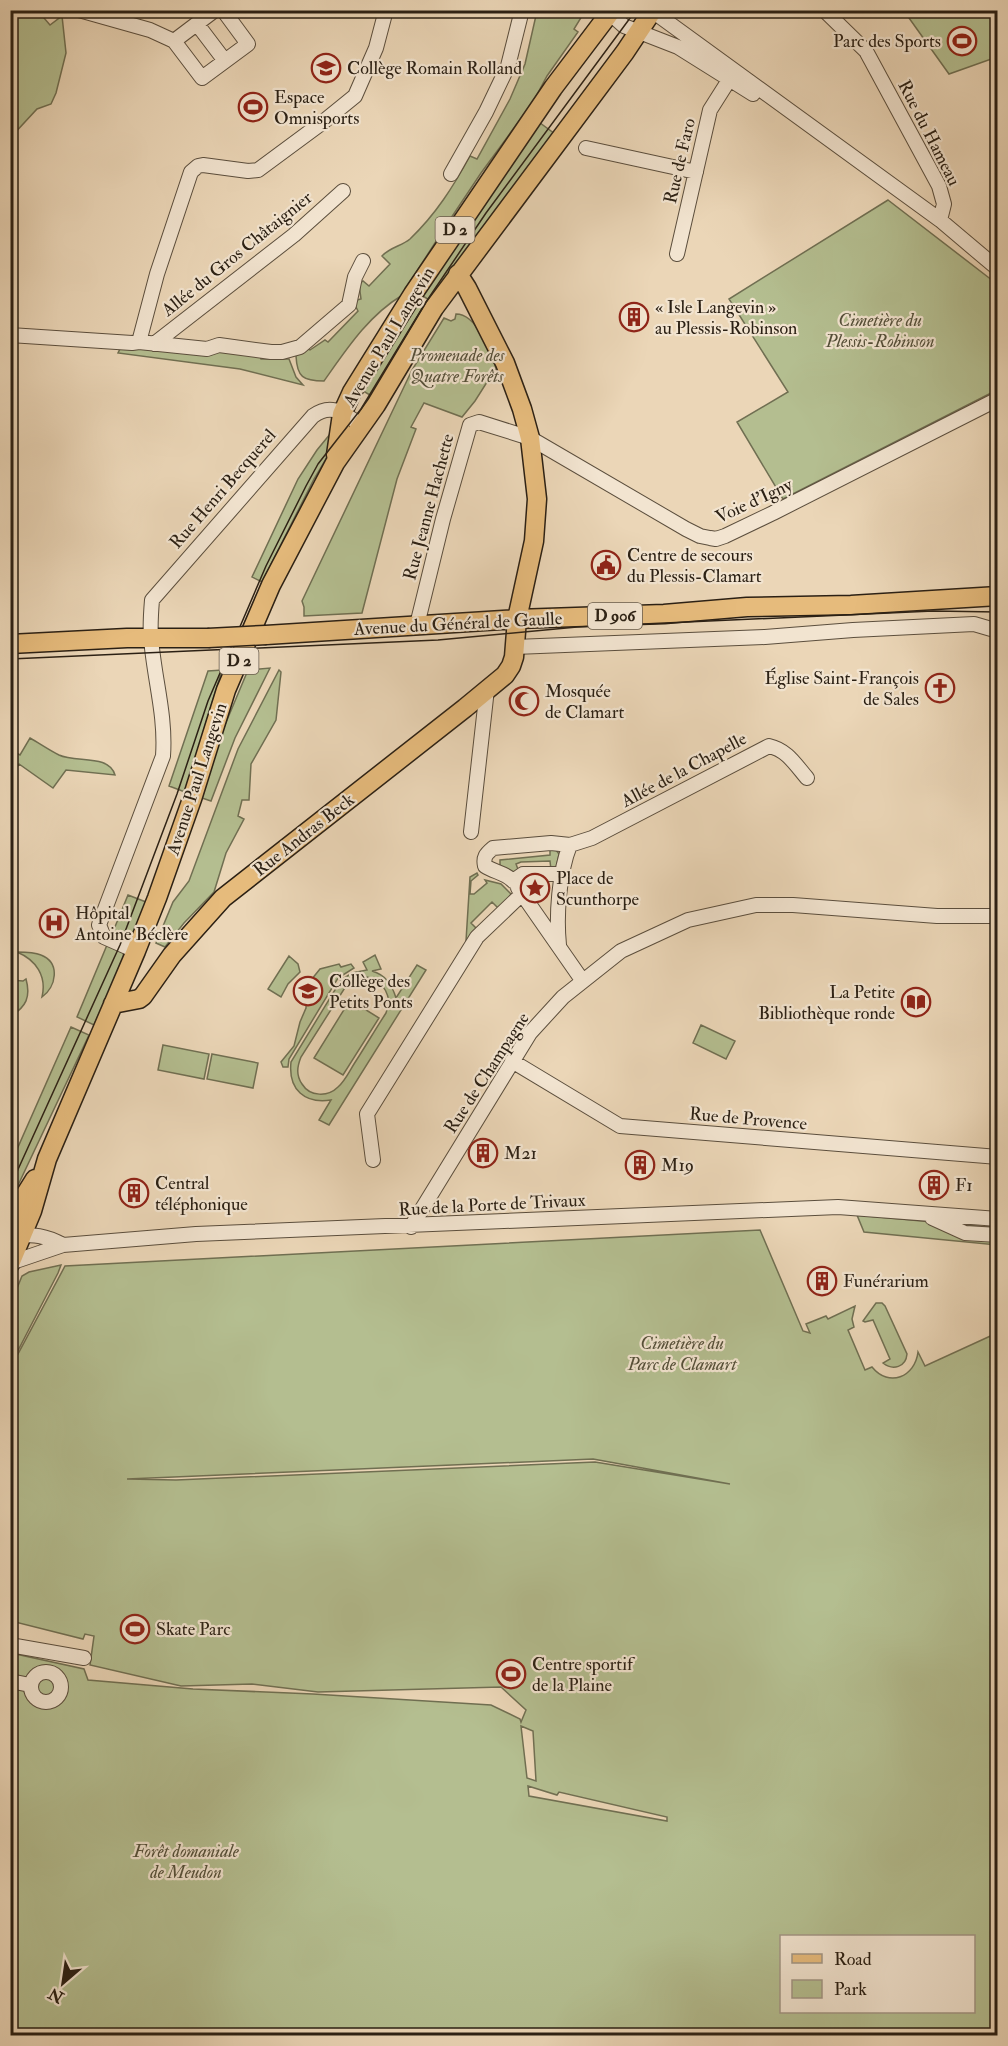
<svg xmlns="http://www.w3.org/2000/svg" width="1008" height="2046" font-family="'IM FELL Double Pica',serif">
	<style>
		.green { fill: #b4be90; stroke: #706f52; stroke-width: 1.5; fill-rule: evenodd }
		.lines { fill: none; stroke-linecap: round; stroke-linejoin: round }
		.minor-casing { stroke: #5b4e3d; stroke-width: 16 }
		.major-casing { stroke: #2b2014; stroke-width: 21 }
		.minor { stroke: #f2e4d0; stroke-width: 14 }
		.major { stroke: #e6bb7c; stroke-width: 18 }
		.tram { stroke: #2b2014; stroke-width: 1.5 }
		.major-bridge-casing { stroke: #2b2014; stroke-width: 21; stroke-linecap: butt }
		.major-bridge { stroke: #e6bb7c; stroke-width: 18 }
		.labels { text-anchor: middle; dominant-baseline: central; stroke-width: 4.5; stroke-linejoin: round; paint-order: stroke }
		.shield { fill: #f2e4d0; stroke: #675b4c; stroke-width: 1.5 }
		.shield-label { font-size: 16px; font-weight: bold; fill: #2b2014 }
		.poi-label { font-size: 18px; fill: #2b2014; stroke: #f2e4d0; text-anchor: start }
		.street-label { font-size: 18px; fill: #2b2014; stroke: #f2e4d0 }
		.park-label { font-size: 18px; font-style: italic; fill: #544f39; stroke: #f2e4d0 }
	</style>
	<rect width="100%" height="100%" fill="#ebd6b7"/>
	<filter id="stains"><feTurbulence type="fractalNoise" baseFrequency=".00333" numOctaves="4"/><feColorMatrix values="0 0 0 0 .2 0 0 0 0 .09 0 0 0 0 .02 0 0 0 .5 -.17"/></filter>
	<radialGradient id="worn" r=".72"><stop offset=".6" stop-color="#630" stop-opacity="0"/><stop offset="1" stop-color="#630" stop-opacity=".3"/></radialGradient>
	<path class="green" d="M 11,10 L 38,11 L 50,25 L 62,16 L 66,53 L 56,93 L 51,104 L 37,109 L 11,137 Z
		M 537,11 L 582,11 L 582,16 L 574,29 L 578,32 L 547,76 L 533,102 L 481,173 L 449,221 L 401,296 C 368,316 346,350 324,381 C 303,381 297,377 296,356 L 306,348 L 310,350 L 325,340 L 328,342 L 358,311 L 355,305 L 357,300 L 361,299 L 359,284 L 363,281 L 369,286 L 390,264 L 382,256 C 390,247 402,246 410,239 C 436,214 453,187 470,156 L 477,159 L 510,99 L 525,64 Z
		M 904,11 L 997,11 L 997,57 L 949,74 Z
		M 536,120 L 555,134 L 434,303 L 418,293 Z
		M 888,200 L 997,284 L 997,390 L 783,499 L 737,422 L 788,392 L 729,299 Z
		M 413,299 L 429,309 L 373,397 L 360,389 Z
		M 456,314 C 477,314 490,351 496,368 L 475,401 L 462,417 L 424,403 L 411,427 L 416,429 L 397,479 L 362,613 L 304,616 L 304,607 L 302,601 L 412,370 L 444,318 L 451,321 L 455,319 Z
		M 121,347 L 215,350 L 260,356 L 261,359 L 289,359 L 296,377 L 303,385 L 240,369 L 118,353 Z
		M 335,428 L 332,449 L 314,479 L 262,582 L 252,577 L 298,479 L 317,450 Z
		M 270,668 L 235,738 L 211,801 L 202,798 L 222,732 L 248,670 Z
		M 222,670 L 185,792 L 169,786 L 208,671 Z
		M 279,670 L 281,672 L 276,720 L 251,764 L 249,800 L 242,800 L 238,816 L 244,819 L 226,853 L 214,892 L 184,923 L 165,947 L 156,943 L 173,902 L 189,881 L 238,749 Z
		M 30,738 C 39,743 49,750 59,755 C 76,763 109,754 115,775 L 66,770 L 53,788 L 19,764 L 11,776 L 11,750 L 20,755 Z
		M 550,849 L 556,850 L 559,854 L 556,868 L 551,870 L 550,861 L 521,862 L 516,864 L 519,872 L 514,873 L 500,867 L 500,860 L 550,855 Z
		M 477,873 L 478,875 L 471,881 L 470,894 L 474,894 L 487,883 L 485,880 L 501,884 L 512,895 L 499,909 L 492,902 L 471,923 L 477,929 L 466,941 L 470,877 Z
		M 128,895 L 146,902 L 130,942 L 112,934 Z
		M 107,945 L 123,953 L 124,957 L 94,1025 L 77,1017 Z
		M 17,952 C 25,952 34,952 41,955 C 61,963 56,987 42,997 C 47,976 36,960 17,952 Z
		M 375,955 L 381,969 L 372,971 C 386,975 392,985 396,998 L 417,965 L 426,970 L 329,1125 L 319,1120 L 331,1100 C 305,1104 288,1090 291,1062 L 341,980 L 352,973 L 367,970 L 363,962 ZM 367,977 C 384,982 393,996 386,1013 C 375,1030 365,1047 354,1064 C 349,1072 345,1081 338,1087 C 328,1097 310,1097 302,1084 C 296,1075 297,1067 301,1057 L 346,986 L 354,980 Z
		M 289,956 L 298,964 L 300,972 L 288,984 L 281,997 L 268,989 Z
		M 339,964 L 341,967 L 351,964 L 354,968 L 338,978 L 289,1059 L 288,1067 L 283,1067 L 281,1062 L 294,1046 L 300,1022 L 306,1008 L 307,985 L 320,969 Z
		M 26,979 C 31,997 26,1007 11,1016 L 11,980 L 23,981 Z
		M 350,1000 L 379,1018 L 343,1075 L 314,1058 Z
		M 701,1025 L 735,1041 L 726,1059 L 693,1043 Z
		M 71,1027 L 89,1035 L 11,1200 L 11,1163 Z
		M 163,1045 L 209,1054 L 204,1079 L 158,1070 Z
		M 212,1054 L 258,1063 L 253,1088 L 207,1079 Z
		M 857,1215 L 997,1228 L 997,1245 L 864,1232 Z
		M 760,1230 L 803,1331 L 810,1333 L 806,1324 L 826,1316 L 828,1319 L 855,1306 L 852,1319 L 854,1327 L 848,1330 L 865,1370 L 872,1367 C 889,1388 915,1377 918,1352 L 925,1366 L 997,1333 L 997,2035 L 11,2035 L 11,1653 L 84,1669 L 88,1680 L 193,1689 L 313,1694 L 491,1705 L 520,1719 L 521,1722 L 526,1710 L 501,1687 L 318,1692 L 252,1684 L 181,1686 L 90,1665 L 94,1636 L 85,1634 L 83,1639 L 11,1621 L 10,1369 L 65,1266 ZM 593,1459 L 730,1484 L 595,1462 L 176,1480 L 127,1479 ZM 521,1726 L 533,1731 L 536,1781 L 527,1778 ZM 528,1786 L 557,1795 L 559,1792 L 667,1817 L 667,1821 L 529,1796 ZM 782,1936 L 974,1936 L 974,2012 L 782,2012 Z
		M 61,1265 L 58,1273 L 11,1364 L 11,1303 L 22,1276 L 29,1272 Z
		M 876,1303 L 882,1303 L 885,1306 L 907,1354 C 906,1367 893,1371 883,1363 L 890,1359 L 873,1320 L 865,1322 L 863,1321 Z"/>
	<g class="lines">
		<g class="minor-casing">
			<path id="minor" d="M 79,10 L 150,30 L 174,41
				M 215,10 L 174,41 L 202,78 L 248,44 L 223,10
				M 606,10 L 624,26 L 678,47 L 753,94
				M 651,10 L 940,220 L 998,269
				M 824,10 L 866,51 L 939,186 L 944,204 L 940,220
				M 197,24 L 225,61
				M 586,148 L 696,172
				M 451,174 L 486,112 L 508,66 L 522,10
				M 677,254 L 710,110 L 729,80 L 738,80
				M 10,335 L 132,343 L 139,342 L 207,349 L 219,345 L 271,352 L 282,352 L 300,347 L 349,305 L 355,277 L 363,261
				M 139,342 L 157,274 L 191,172 L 198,166 L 203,165 L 248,171 L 258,170 L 323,122 L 355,96 L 376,48 L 386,10
				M 154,344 L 294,235 L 343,191
				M 417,625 L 443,519 L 470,425 L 479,422 L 530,438 L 686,529 L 700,536 L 710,538 L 716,539 L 725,536 L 773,513 L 998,399
				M 515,647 L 765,637 L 853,630 L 974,624 L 998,631
				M 471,832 L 487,689
				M 570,845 L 592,838 L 769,746 C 787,750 795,764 807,778
				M 518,888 L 582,980
				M 559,945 C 556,916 559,872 570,845 L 551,843 L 493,848 C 486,854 483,857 485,866 C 494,872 506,873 513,881 L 523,874 L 562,874
				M 136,951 L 104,937 L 99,925 L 163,756 C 166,715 154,678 151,638 C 150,625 151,612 152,600 L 313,416 C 332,402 344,414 361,425
				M 512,1061 L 620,1126 L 998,1157
				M 373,1160 L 367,1114 L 477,937 L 522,894
				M 932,1218 L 965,1233 L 998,1235
				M 411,1227 L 530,1033 L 563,997 L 621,951 L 688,920 L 756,905 L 793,905 L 937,916 L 998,916
				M 10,1235 C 32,1235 43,1234 63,1245
				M 10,1263 L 63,1245 L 196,1234 L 838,1207 L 998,1219
				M 10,1645 L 84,1658
				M31 1687a15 15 0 1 1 30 0a15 15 0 1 1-30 0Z
				M 10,1681 L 30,1685"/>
		</g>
		<g class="major-casing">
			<path id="major" d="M 336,455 L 342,414 L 352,392 L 413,294 L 553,88 L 612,10
				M 266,635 L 517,619 L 664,614 L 747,607 L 851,605 L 998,596
				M 10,644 L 127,638 L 208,638
				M 113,1004 L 139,999 L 143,996 L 172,955 L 223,898 L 465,708 L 505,675 L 511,666 L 514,657 L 517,619 L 534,541 L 537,499 L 530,438 L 522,409 L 505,363 L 467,288 L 458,274
				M 10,1222 L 15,1211 L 35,1179
				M 10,1264 L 32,1211 L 47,1159 L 136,951 L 157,898 L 192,799 L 226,690 L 271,585 L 335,463 L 376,405 L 434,308 L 625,52 L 653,10"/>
		</g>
		<use href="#minor" class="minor"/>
		<use href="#major" class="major"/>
		<path class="tram" d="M 10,659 L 438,640 L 577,627 L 933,611 L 998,612
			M 10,1187 L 120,945 L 177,794 L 208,701 L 266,566 L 306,486 L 318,464 L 361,409 L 426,302 L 486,213 L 636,10"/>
		<g class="major-bridge-casing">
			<path id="major-bridge" d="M 208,638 L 266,635"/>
		</g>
		<use href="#major-bridge" class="major-bridge"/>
	</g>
	<defs>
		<g id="stadium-ring" transform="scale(1.5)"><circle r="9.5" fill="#f2e4d0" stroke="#8f2418" stroke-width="1.5"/><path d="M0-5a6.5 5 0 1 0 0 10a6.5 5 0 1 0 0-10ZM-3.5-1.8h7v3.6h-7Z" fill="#8f2418"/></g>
		<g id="school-ring" transform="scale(1.5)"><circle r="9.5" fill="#f2e4d0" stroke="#8f2418" stroke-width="1.5"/><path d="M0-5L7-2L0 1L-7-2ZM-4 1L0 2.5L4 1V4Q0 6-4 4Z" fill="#8f2418"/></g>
		<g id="building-ring" transform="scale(1.5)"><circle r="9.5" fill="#f2e4d0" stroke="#8f2418" stroke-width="1.5"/><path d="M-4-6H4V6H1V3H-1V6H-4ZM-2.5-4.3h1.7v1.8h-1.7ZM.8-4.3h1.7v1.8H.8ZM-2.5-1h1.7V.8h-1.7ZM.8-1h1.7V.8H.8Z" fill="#8f2418"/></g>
		<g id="civic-ring" transform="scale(1.5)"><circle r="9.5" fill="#f2e4d0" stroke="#8f2418" stroke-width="1.5"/><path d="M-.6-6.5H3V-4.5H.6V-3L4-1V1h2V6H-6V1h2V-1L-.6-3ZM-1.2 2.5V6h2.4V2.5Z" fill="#8f2418"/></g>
		<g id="church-ring" transform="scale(1.5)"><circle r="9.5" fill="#f2e4d0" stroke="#8f2418" stroke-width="1.5"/><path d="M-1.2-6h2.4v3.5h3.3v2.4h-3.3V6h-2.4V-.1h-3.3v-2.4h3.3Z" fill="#8f2418"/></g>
		<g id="mosque-ring" transform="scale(1.5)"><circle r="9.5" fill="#f2e4d0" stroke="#8f2418" stroke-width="1.5"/><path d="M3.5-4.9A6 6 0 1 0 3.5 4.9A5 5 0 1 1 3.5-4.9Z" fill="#8f2418"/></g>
		<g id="sight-ring" transform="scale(1.5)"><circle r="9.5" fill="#f2e4d0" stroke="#8f2418" stroke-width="1.5"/><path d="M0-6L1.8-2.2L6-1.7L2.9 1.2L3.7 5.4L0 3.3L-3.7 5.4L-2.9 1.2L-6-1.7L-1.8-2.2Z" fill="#8f2418"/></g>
		<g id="hospital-ring" transform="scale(1.5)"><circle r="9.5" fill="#f2e4d0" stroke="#8f2418" stroke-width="1.5"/><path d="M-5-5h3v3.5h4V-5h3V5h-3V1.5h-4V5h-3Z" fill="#8f2418"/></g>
		<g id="library-ring" transform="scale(1.5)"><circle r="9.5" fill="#f2e4d0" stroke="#8f2418" stroke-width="1.5"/><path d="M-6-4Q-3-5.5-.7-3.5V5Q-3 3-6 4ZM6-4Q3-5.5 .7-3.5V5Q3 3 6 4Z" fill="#8f2418"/></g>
	</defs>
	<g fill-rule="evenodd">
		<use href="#stadium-ring" x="962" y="41"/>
		<use href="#school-ring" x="326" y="68"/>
		<use href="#stadium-ring" x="253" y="107"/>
		<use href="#building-ring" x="634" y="317"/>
		<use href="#civic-ring" x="606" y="565"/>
		<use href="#church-ring" x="940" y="688"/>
		<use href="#mosque-ring" x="524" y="701"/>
		<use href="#sight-ring" x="535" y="888"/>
		<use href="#hospital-ring" x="54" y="923"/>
		<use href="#school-ring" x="308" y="991"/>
		<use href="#library-ring" x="916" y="1002"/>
		<use href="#building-ring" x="483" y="1153"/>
		<use href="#building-ring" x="640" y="1165"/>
		<use href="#building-ring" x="934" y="1185"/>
		<use href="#building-ring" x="134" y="1193"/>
		<use href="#building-ring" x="822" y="1281"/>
		<use href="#stadium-ring" x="135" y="1629"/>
		<use href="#stadium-ring" x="511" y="1674"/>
	</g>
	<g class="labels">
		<g class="shield">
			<rect x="435.5" y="217" width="39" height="26" rx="4.5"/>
			<rect x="588" y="603" width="54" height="26" rx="4.5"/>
			<rect x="219.5" y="648" width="39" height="26" rx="4.5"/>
		</g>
		<g class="shield-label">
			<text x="455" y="230">D 2</text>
			<text x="615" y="616">D 906</text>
			<text x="239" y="661">D 2</text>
		</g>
		<g class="poi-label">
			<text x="941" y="41" text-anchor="end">Parc des Sports</text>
			<text x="347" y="68">Collège Romain Rolland</text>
			<text x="274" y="97">Espace<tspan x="274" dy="21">Omnisports</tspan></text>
			<text x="655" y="307">« Isle Langevin »<tspan x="655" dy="21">au Plessis-Robinson</tspan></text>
			<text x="627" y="555">Centre de secours<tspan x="627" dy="21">du Plessis-Clamart</tspan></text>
			<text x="919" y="678" text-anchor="end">Église Saint-François<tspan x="919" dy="21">de Sales</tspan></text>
			<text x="545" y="691">Mosquée<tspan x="545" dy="21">de Clamart</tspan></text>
			<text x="556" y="878">Place de<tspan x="556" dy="21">Scunthorpe</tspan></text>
			<text x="75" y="913">Hôpital<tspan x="75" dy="21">Antoine Béclère</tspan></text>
			<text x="329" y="981">Collège des<tspan x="329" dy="21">Petits Ponts</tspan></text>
			<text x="895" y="992" text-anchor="end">La Petite<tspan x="895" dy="21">Bibliothèque ronde</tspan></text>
			<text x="504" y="1153">M21</text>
			<text x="661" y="1165">M19</text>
			<text x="155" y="1183">Central<tspan x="155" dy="21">téléphonique</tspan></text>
			<text x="955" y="1185">F1</text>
			<text x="843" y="1281">Funérarium</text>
			<text x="156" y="1629">Skate Parc</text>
			<text x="532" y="1664">Centre sportif<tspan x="532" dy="21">de la Plaine</tspan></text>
		</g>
		<g class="street-label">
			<text transform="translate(929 133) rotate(63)">Rue du Hameau</text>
			<text transform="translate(680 161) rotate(-77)">Rue de Faro</text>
			<text transform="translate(237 254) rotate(-39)">Allée du Gros Châtaignier</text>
			<text transform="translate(389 337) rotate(-59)">Avenue Paul Langevin</text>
			<text transform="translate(223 489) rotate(-49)">Rue Henri Becquerel</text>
			<text transform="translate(754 501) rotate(-25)">Voie d'Igny</text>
			<text transform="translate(429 507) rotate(-75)">Rue Jeanne Hachette</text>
			<text transform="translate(458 624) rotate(-3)">Avenue du Général de Gaulle</text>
			<text transform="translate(684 770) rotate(-28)">Allée de la Chapelle</text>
			<text transform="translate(197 779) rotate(-72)">Avenue Paul Langevin</text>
			<text transform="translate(304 835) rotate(-38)">Rue Andras Beck</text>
			<text transform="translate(487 1073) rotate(-57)">Rue de Champagne</text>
			<text transform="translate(748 1119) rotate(5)">Rue de Provence</text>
			<text transform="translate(492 1205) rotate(-3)">Rue de la Porte de Trivaux</text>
		</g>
		<g class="park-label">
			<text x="880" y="320">Cimetière du<tspan x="880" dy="21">Plessis-Robinson</tspan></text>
			<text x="457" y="355">Promenade des<tspan x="457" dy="21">Quatre Forêts</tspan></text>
			<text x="682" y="1343">Cimetière du<tspan x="682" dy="21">Parc de Clamart</tspan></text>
			<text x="186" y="1851">Forêt domaniale<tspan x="186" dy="21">de Meudon</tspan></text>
		</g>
	</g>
	<rect width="1008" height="2046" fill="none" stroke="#ebd6b7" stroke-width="36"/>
	<rect x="12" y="12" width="984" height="2022" fill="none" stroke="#2b2014" stroke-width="3"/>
	<rect x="18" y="18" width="972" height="2010" fill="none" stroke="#2b2014" stroke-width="1.5"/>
	<rect x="780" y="1935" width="195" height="78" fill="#f2e4d0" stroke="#a29685" stroke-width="1.5"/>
	<rect x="792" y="1954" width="30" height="9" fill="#e6bb7c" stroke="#a29685" stroke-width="1.5"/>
	<text x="834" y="1965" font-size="18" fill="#2b2014">Road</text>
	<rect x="792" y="1980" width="30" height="18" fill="#b4be90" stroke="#a29685" stroke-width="1.5"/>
	<text x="834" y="1995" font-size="18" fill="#2b2014">Park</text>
	<g transform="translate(63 1983) rotate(209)" stroke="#f2e4d0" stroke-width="4.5" paint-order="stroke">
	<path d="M0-4.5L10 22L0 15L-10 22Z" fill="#2b2014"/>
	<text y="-9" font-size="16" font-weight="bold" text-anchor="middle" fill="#2b2014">N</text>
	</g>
	<rect width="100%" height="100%" filter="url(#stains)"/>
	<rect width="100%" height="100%" fill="url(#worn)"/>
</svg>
